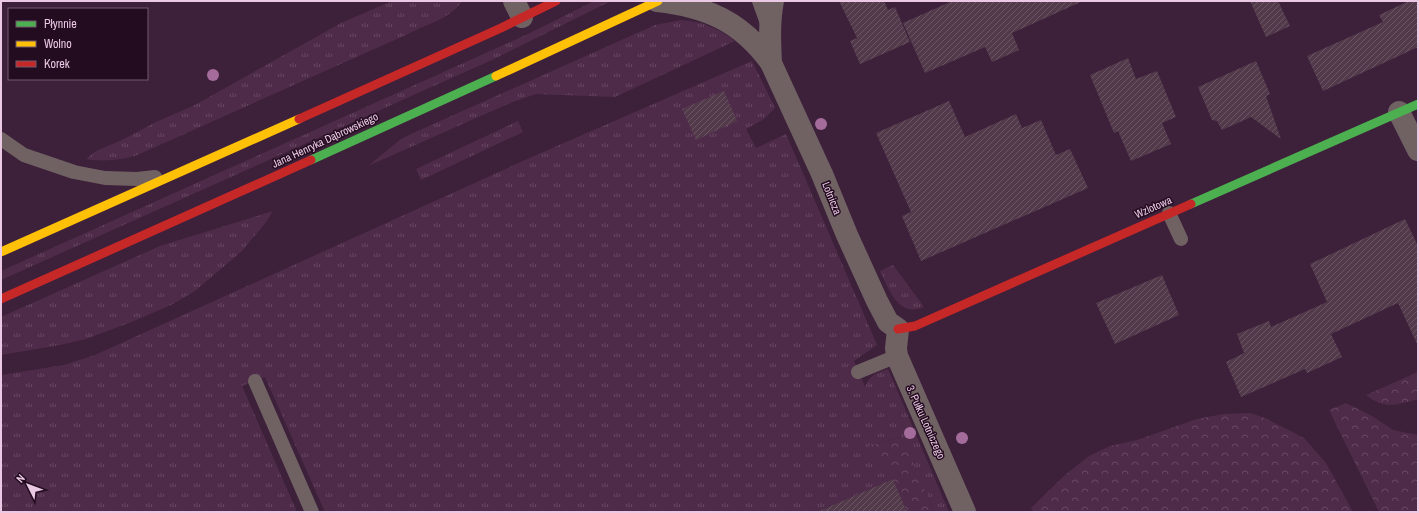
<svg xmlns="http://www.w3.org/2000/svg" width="1419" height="513" font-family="'Archivo Narrow',sans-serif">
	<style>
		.grass { fill: url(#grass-tufts) }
		.forest { fill: url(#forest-crowns) }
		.building { fill: url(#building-hatch) }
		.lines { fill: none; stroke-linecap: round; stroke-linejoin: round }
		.lane { stroke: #706163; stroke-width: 14 }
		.street { stroke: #706163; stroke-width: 22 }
		.fast { stroke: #4caf50; stroke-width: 9 }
		.slow { stroke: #ffc107; stroke-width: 9 }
		.jam { stroke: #c62828; stroke-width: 9 }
		.tree { fill: #a46c9b }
		.labels { text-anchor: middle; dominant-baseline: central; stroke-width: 3; stroke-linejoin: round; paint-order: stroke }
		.street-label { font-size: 11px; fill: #ebc9e4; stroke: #230c20 }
	</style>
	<defs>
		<pattern id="grass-tufts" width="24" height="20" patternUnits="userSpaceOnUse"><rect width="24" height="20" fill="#4f2b4a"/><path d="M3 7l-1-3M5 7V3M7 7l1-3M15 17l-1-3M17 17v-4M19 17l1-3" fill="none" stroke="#684864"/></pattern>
		<pattern id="forest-crowns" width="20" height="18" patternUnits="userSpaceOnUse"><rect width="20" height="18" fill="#4f2b4a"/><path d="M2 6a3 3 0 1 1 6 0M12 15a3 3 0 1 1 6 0" fill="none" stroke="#684864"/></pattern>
		<pattern id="building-hatch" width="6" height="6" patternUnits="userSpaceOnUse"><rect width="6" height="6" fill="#533a4b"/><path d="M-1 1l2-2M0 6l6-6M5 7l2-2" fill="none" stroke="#6c5565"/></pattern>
	</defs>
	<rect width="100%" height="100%" fill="#3d203a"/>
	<path class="grass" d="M 392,1 L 462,1 C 451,19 426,24 408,34 L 135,156 C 119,160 103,162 86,159 L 96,151 L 122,140 L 156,122 L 193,106 L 341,23 Z
		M 594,1 L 611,1 L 494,59 L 1,280 L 1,271 L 428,79 L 530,33 Z
		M 681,20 C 704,22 717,28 735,41 L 615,97 L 536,94 L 510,103 L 368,166 L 401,139 L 411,134 L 655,25 Z
		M 752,61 L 775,108 L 764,119 L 746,129 L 756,148 L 786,134 L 877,345 L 854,361 L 865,387 C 869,375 877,373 888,369 L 949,512 L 934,512 L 901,437 L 869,446 L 893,479 L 817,512 L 325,512 L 265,377 L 242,386 L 297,512 L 1,512 L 1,375 L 64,365 L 95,355 L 534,156 Z
		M 518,121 L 523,132 L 421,180 L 416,169 Z
		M 273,211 L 266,222 L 242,251 L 195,291 L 171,305 L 134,321 L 86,339 L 60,345 L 1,355 L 1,317 L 160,246 Z
		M 893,265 L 924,307 C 898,318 889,289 880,271 Z"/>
	<path class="forest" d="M 1418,372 L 1418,399 C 1396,405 1385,410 1366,395 Z
		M 1346,403 L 1372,416 L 1393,430 L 1418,435 L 1418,512 L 1379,512 L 1329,410 Z
		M 1250,413 L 1265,418 L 1304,438 L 1326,463 L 1353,512 L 1033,512 L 1031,508 L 1065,475 L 1089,456 L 1110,446 L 1137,440 L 1197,419 L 1224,414 Z
		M 902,437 L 934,512 L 907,512 L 893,479 L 869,446 Z"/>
	<path class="building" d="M 839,1 L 884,1 L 888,10 L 895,7 L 910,42 L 860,64 L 850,41 L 857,38 Z
		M 952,1 L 1083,1 L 1012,33 L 1019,50 L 992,62 L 985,47 L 925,73 L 903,23 Z
		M 1250,1 L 1278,1 L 1290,26 L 1266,37 Z
		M 1409,1 L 1418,1 L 1418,47 L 1323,91 L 1307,56 L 1383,22 L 1379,15 Z
		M 1128,58 L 1136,79 L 1157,71 L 1176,117 L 1162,123 L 1171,144 L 1131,161 L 1118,131 L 1114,133 L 1090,75 Z
		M 1256,61 L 1270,94 L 1266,96 L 1281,139 L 1251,117 L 1222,130 L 1217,121 L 1212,120 L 1198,87 Z
		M 724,91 L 737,121 L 696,140 L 682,109 Z
		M 949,101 L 965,137 L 1016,114 L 1022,128 L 1041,120 L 1056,155 L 1070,149 L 1088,188 L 921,261 L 902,216 L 911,212 L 876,133 Z
		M 1405,219 L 1418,246 L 1418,346 L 1398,303 L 1331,334 L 1342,357 L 1307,373 L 1305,369 L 1241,397 L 1226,362 L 1244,353 L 1237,334 L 1269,321 L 1271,327 L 1327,302 L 1310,264 Z
		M 1162,275 L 1179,315 L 1115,344 L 1096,303 Z
		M 893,479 L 907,512 L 817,512 Z"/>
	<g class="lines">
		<path class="lane" d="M 759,1 L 767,23
			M 1,139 L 24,155 L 74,172 L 105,178 L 137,179 L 155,177
			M 1169,213 L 1181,239
			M 858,372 L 897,356
			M 255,381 L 312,512"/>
		<path class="street" d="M 514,1 L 522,17
			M 657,1 C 706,6 742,22 771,63 L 822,174 L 847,235 L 877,301 L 888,322 L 898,329 L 896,348 L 897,356 L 965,512
			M 771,63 C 770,42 769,22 773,1
			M 1399,112 L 1418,150"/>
		<path class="fast" d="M 311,160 L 496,76
			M 1191,204 L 1418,104"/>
		<path class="slow" d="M 496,76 L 658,1
			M 1,252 L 299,119"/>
		<path class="jam" d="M 299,119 L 501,28 L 556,1
			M 1,299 L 311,160
			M 898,329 L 915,326 L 1191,204"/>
	</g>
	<g class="tree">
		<circle cx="213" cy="75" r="6"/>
		<circle cx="821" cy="124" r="6"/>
		<circle cx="910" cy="433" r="6"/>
		<circle cx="962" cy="438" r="6"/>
	</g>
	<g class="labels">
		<g class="street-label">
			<text transform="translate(325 140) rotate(-25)">Jana Henryka Dąbrowskiego</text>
			<text transform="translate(832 198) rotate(68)">Lotnicza</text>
			<text transform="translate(1153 207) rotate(-24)">Wzlotowa</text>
			<text transform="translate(926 422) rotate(66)">3. Pułku Lotniczego</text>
		</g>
	</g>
	<rect width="1419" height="513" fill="none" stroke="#ebc9e4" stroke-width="4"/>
	<rect x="8" y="8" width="140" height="72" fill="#230c20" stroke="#73586e"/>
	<rect x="16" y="21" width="20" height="6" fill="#4caf50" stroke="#73586e"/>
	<text x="44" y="28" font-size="12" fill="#ebc9e4">Płynnie</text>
	<rect x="16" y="41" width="20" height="6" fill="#ffc107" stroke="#73586e"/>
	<text x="44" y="48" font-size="12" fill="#ebc9e4">Wolno</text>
	<rect x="16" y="61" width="20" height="6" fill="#c62828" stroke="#73586e"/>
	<text x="44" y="68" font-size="12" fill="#ebc9e4">Korek</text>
	<g transform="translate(28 485) rotate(312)" stroke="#230c20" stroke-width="3" paint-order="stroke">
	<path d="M0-3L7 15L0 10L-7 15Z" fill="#ebc9e4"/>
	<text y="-6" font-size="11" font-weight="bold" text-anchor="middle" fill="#ebc9e4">N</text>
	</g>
</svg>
